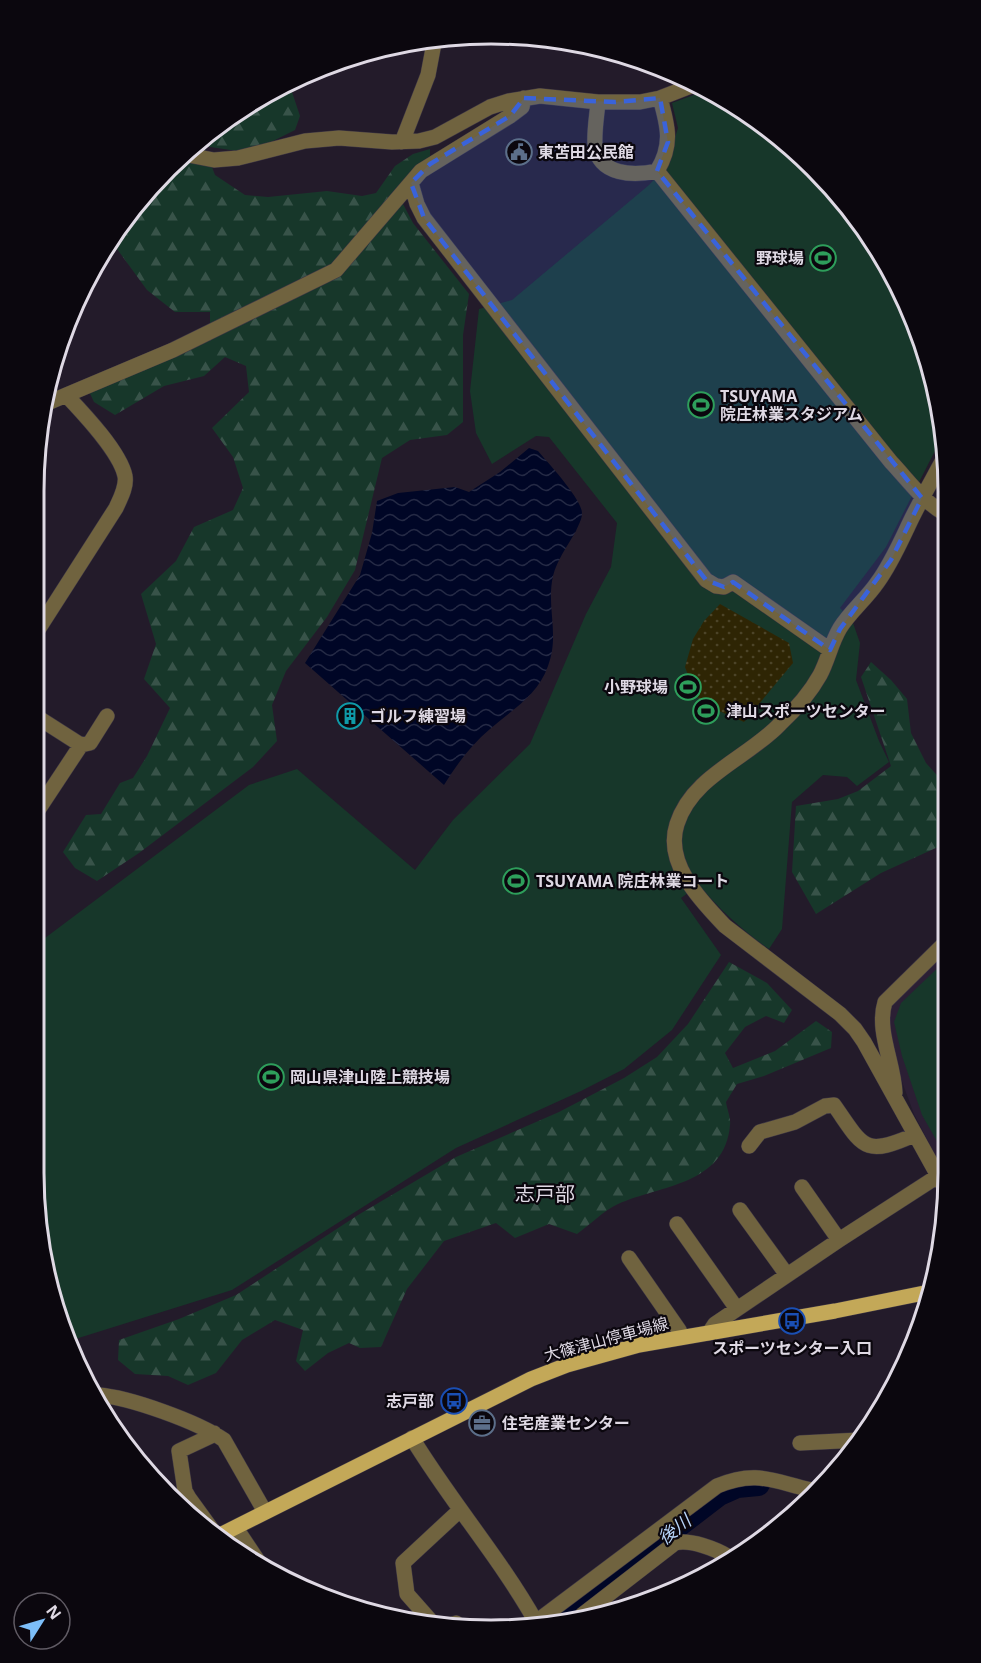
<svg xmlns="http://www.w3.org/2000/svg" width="981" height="1663" font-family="'Open Sans','Noto Sans JP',sans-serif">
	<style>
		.built { fill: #2b1f34 }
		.green { fill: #17372a }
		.forest { fill: url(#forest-firs) }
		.sand { fill: url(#sand-dots) }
		.water { fill: url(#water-waves) }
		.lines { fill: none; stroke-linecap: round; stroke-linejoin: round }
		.river { stroke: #000626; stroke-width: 24 }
		.minor-casing { stroke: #3d3644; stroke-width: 16 }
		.major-casing { stroke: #3d3644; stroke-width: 16 }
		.minor { stroke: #70633f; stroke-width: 15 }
		.major { stroke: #c3a858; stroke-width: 15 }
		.marked { fill: #3a63da; fill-opacity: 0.2; stroke: #3a63da; stroke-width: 4.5; stroke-dasharray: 12 8; stroke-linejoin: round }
		.labels { text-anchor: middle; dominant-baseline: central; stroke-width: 4.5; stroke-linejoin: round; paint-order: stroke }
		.poi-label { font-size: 16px; font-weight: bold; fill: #dfd9e4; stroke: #0b070e; text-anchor: start }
		.street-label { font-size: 16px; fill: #dfd9e4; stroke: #0b070e }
		.water-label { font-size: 18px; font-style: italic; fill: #b7d4fa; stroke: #0b070e }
		.quarter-label { font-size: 20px; fill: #dfd9e4; stroke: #0b070e }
		.rim { fill: none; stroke: #dfd9e4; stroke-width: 3 }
	</style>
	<defs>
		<pattern id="forest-firs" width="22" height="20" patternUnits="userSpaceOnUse" patternTransform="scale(1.5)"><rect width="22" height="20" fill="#17372a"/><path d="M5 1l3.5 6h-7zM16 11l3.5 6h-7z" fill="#385349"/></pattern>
		<pattern id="sand-dots" width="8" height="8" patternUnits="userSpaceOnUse" patternTransform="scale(1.5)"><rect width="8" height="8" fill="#2e2504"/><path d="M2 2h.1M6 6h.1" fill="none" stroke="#4c4428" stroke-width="1.8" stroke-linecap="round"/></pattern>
		<pattern id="water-waves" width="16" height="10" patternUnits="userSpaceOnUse" patternTransform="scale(1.5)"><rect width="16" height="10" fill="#000626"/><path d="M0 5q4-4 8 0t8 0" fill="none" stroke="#252a45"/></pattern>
	</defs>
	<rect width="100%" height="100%" fill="#231b2a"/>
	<path class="built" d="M 947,946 L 947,1178 L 914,1114 L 901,1079 L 887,1019 L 894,1000 Z"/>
	<path class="green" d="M 707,90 L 745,110 L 834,189 L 887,262 L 932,372 L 943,435 L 886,547 L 840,608 L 852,620 L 860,643 L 856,680 L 879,741 L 889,762 L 857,786 L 847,777 L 823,775 L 792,802 L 782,929 L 769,949 C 742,930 720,910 699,885 L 681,898 L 721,955 L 672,1030 L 624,1069 L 581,1091 L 456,1148 L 232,1290 L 69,1341 L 57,1319 L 33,1172 L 33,947 L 249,785 L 297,769 L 415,870 L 453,820 L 530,744 L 586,614 L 611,567 L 617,523 L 549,437 L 536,436 L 492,464 L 476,433 L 470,391 L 479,309 L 512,300 L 649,185 L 665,168 L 678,128 L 672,103 Z
		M 947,959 L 947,1159 L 922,1115 L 902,1056 L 894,1022 L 901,1003 Z"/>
	<path class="forest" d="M 291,81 L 291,89 L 300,116 L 295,130 L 265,145 L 237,151 L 204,146 L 215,175 L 245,195 L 268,197 L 327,191 L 362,196 L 376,193 L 395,166 L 413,154 L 430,149 L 430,156 L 404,186 L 403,204 L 413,223 L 469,294 L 463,335 L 463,422 L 447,435 L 410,440 L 382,458 L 355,570 L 327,617 L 286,671 L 272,705 L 277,741 L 253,767 L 139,853 L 97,881 L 75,868 L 63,852 L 86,815 L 101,814 L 120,783 L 133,778 L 147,756 L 170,708 L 144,679 L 156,644 L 141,594 L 176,561 L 194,527 L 233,510 L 243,488 L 233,457 L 212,428 L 249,392 L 246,366 L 225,357 L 204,376 L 164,386 L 115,415 L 94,402 L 85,383 L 210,325 L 210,312 L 175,312 L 147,290 L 109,238 L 167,167 L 237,110 Z
		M 871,662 L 891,680 L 907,699 L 911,733 L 926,763 L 944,783 L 947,782 L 947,840 L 938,847 L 881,873 L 816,914 L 792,872 L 796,806 L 838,799 L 858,791 L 891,766 L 861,677 Z
		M 729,962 L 767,983 L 792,1010 L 784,1023 L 766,1016 L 745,1027 L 725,1053 L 733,1068 L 775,1051 L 816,1021 L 832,1032 L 831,1048 L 764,1076 L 737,1084 L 726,1102 C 727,1109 731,1118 730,1125 C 725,1185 661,1185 618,1204 C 604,1210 590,1225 577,1234 L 549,1224 L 515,1238 L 496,1223 L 444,1241 L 407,1289 L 381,1347 L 360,1348 L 349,1343 L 328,1353 L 305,1371 L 296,1361 L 303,1330 L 275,1320 L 242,1340 L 216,1373 L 188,1385 L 168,1376 L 135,1374 L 118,1360 L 119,1340 L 179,1319 L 236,1295 L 358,1215 L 456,1157 L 559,1112 L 624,1078 L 657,1057 L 688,1024 Z"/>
	<path class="sand" d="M 720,604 L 789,643 L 793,663 L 744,722 L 710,707 L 696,696 L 685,667 L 693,639 L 704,621 Z"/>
	<path class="water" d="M 529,448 L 538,451 C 548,463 583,500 582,514 C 582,519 578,526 576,531 C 568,545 557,560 553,576 C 546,608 560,634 548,666 C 538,695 512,710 490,729 C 471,745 457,764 444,785 L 305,663 L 360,575 L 372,533 L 377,501 L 398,493 L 455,487 L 469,492 L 500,472 Z"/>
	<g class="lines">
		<path class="river" d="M 556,1619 L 719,1494 L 737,1486 L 758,1484"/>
		<g class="minor-casing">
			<path id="minor" d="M 660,98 C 668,126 673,145 657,171 L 891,462 C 909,481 923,502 947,515
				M 598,102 C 597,115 594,131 595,145 C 599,176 634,176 657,171
				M 402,142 L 428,75 L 435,38
				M 183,154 L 214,160 L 238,158 L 305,141 L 339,138 L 392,142 L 419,141 L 435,137 L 490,107 L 509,101 L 540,96 L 598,102 L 640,102 L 660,98 L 696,84
				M 411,183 L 417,204 L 424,218 L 706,580 L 716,586 L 724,587 L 733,582 L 830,650
				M 45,404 L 173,350 L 336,270 L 421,171 L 510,116 L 522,107 L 524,98
				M 946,454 C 934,477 921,499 910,522 C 900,543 891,564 877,583 C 866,599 850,612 840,628 C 831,643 828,660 820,675 C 810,693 795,710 780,724 C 748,758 692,776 677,824 C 664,863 700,900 725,926 L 840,1014 L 855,1029 L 864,1042 L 947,1192
				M 34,636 L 116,508 C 120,499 127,487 125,476 C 120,452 84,414 67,396
				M 81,745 L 90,743 L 107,716
				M 34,816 L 81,745 L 34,715
				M 895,1093 C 894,1063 876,1031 885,1002 L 947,941
				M 749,1146 L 760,1132 L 795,1122 L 825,1106 L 834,1105 C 863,1146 863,1158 914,1135
				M 802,1187 L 839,1240
				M 740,1210 L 787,1275
				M 677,1224 L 737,1309
				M 629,1258 L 679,1330 L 682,1337
				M 709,1333 L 715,1324 L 839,1240 L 938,1176
				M 98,1395 C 129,1397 198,1422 224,1440 L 265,1512
				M 412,1438 C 451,1502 500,1558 536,1622
				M 800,1443 L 859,1440
				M 236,1528 L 260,1564
				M 213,1531 L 189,1498 L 185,1491 L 179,1451 L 211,1436 L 214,1433
				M 582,1615 L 675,1543 C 690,1539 716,1549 729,1557
				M 430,1620 L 407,1594 L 403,1563 L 460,1510
				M 536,1622 L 717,1486 C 757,1469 774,1482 812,1490
				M 453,1624 L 456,1623"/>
		</g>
		<g class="major-casing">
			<path id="major" d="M 218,1536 L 531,1379 L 567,1365 L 639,1345 L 835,1311 L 929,1292"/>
		</g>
		<use href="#minor" class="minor"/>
		<use href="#major" class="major"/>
	</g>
	<path class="marked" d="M 524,98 L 615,102 L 660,98 L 668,142 L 657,171 L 922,498 L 891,560 L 840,629 L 830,650 L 733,582 L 724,587 L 706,580 L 424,218 L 411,183 L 430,164 L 510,116 Z"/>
	<defs>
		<g id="civic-ring" transform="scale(1.35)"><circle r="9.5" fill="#0b070e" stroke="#5c6f8a" stroke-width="1.5"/><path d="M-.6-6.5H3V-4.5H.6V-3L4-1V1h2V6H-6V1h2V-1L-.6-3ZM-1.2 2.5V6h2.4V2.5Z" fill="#5c6f8a"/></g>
		<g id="stadium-ring" transform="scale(1.35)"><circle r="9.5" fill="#0b070e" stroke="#2e9e5b" stroke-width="1.5"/><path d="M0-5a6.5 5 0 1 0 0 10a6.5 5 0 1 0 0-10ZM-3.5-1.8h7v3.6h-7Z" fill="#2e9e5b"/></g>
		<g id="building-ring" transform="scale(1.35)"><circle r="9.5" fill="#0b070e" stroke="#0f9aa8" stroke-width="1.5"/><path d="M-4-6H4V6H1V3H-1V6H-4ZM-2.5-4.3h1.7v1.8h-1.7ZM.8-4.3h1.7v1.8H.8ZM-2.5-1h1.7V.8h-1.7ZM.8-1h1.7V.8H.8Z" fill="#0f9aa8"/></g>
		<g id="bus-ring" transform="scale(1.35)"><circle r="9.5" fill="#0b070e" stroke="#1a4fb4" stroke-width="1.5"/><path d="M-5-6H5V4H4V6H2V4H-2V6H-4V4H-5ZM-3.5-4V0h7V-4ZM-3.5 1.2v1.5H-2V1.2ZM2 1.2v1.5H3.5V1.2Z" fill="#1a4fb4"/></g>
		<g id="office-ring" transform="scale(1.35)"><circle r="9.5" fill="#0b070e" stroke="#5c6f8a" stroke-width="1.5"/><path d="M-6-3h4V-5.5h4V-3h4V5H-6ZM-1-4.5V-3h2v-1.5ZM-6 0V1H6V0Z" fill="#5c6f8a"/></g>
	</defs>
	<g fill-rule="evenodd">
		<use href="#civic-ring" x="519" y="152"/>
		<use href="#stadium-ring" x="823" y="258"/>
		<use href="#stadium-ring" x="701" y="405"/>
		<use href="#stadium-ring" x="688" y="687"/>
		<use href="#stadium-ring" x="706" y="711"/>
		<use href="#building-ring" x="350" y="716"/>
		<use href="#stadium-ring" x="516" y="881"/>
		<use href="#stadium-ring" x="271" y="1077"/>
		<use href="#bus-ring" x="792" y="1321"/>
		<use href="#bus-ring" x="454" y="1401"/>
		<use href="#office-ring" x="482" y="1423"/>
	</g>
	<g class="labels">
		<g class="poi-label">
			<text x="538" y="152">東苫田公民館</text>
			<text x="804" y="258" text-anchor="end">野球場</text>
			<text x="720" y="396">TSUYAMA<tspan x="720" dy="18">院庄林業スタジアム</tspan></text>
			<text x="668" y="687" text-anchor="end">小野球場</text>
			<text x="726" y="711">津山スポーツセンター</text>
			<text x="370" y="716">ゴルフ練習場</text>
			<text x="536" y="881">TSUYAMA 院庄林業コート</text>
			<text x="290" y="1077">岡山県津山陸上競技場</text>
			<text x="792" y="1348" text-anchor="middle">スポーツセンター入口</text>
			<text x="434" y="1401" text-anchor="end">志戸部</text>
			<text x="502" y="1423">住宅産業センター</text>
		</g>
		<g class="street-label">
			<text transform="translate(606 1339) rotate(-15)">大篠津山停車場線</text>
		</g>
		<g class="water-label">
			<text transform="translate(674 1529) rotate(-38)">後川</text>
		</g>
		<g class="quarter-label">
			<text x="545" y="1193">志戸部</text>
		</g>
	</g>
	<path d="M0 0H981V1663H0ZM491 44H491A447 447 0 0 1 938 491V1173A447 447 0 0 1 491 1620H491A447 447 0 0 1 44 1173V491A447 447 0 0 1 491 44Z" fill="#0b070e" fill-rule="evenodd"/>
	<path class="rim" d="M491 44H491A447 447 0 0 1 938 491V1173A447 447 0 0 1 491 1620H491A447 447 0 0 1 44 1173V491A447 447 0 0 1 491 44Z"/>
	<g transform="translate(42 1621) rotate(53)"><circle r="28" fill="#0b070e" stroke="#605b64" stroke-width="1.5"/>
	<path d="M0-4.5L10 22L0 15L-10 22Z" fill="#7dbef9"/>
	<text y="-9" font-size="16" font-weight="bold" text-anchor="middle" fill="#dfd9e4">N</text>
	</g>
</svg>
